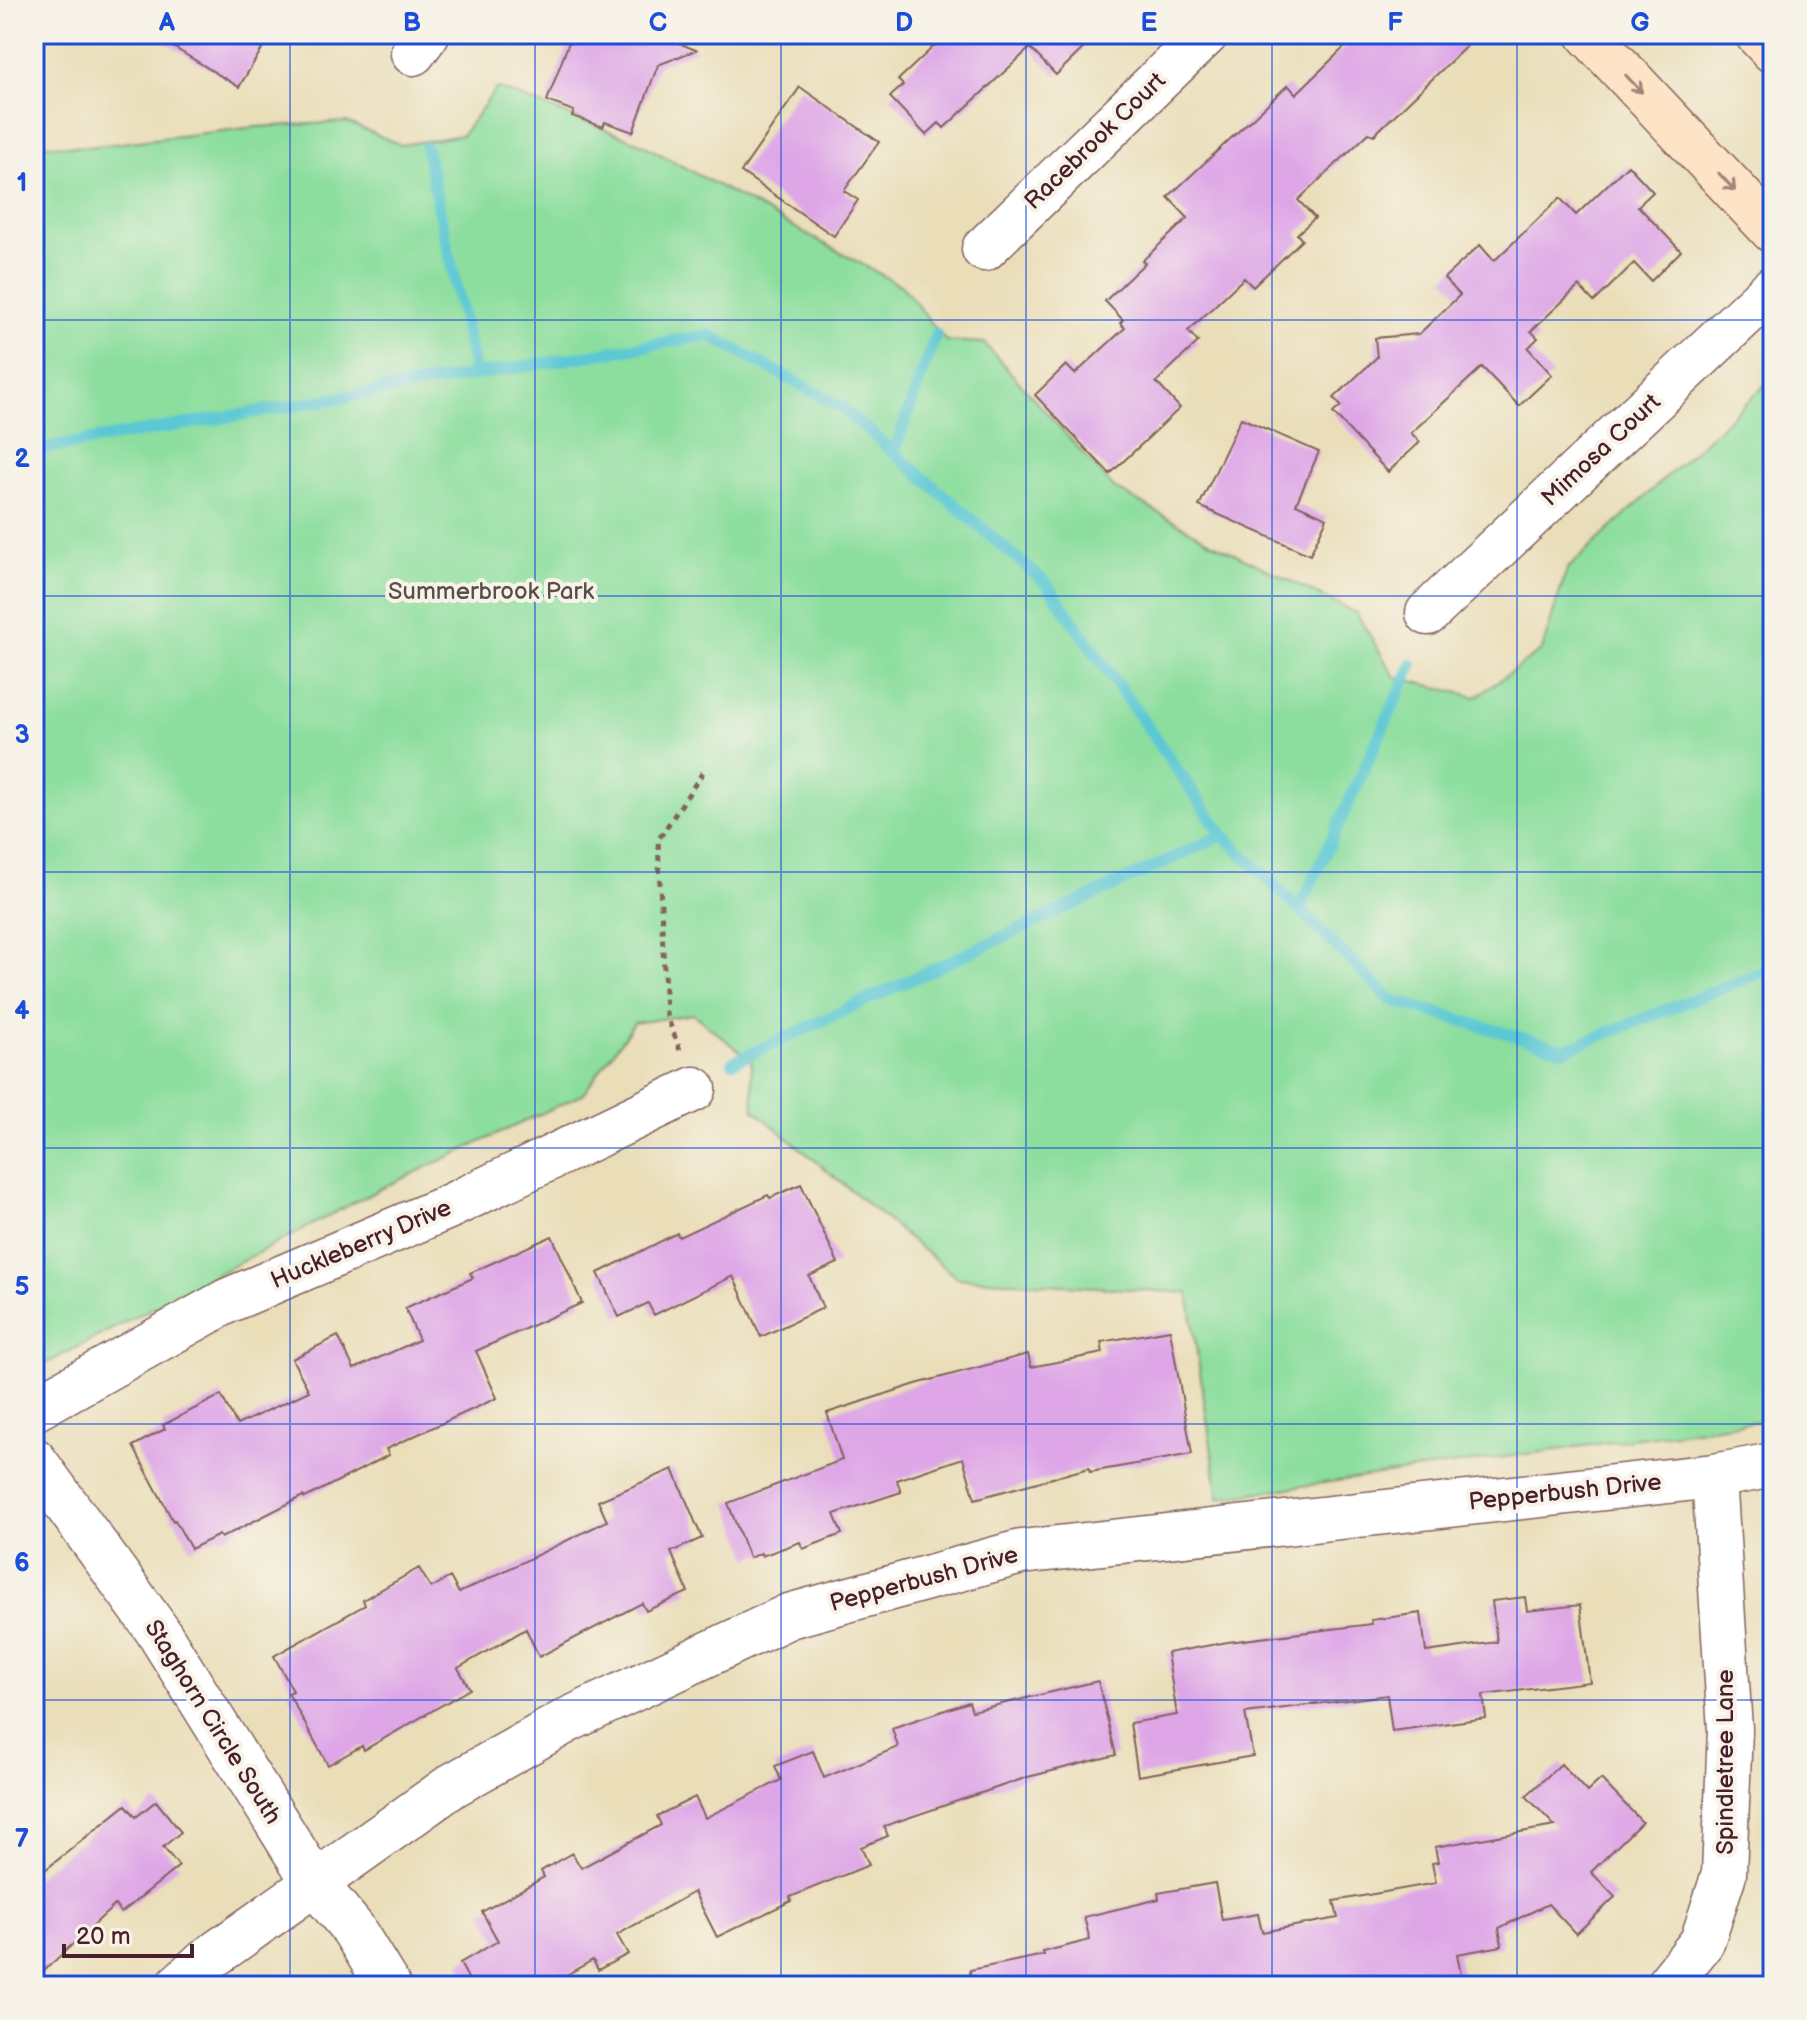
<svg xmlns="http://www.w3.org/2000/svg" width="1807" height="2020" font-family="'Balsamiq Sans',sans-serif">
	<style>
		.green { fill: #8cde9e; stroke: #6b7e64; stroke-width: 2 }
		.lines { fill: none; stroke-linecap: round; stroke-linejoin: round }
		.stream { stroke: #5cc8d4; stroke-width: 12 }
		.building { fill: #dea6e7 }
		.street-casing { stroke: #82625d; stroke-width: 47 }
		.secondary-casing { stroke: #82625d; stroke-width: 47 }
		.path { stroke: #82625d; stroke-width: 5; stroke-dasharray: 6 6; stroke-linecap: butt }
		.street { stroke: #fff; stroke-width: 44 }
		.secondary { stroke: #fee4c6; stroke-width: 44 }
		.oneway { stroke: #a48278 }
		.grid { fill: none; stroke: #1d4ed8; stroke-width: 2; stroke-opacity: 0.55 }
		.labels { text-anchor: middle; dominant-baseline: central; stroke-width: 8; stroke-linejoin: round; paint-order: stroke }
		.street-label { font-size: 24px; fill: #4a1f2b; stroke: #f7f3e8 }
		.park-label { font-size: 24px; fill: #5a4f48; stroke: #f7f3e8 }
		.neatline { fill: none; stroke: #1d4ed8; stroke-width: 3 }
		.grid-label { font-size: 26px; text-anchor: middle; font-weight: bold; fill: #1d4ed8 }
	</style>
	<rect width="100%" height="100%" fill="#f7f3e8"/>
	<filter id="ink" filterUnits="userSpaceOnUse"><feTurbulence type="fractalNoise" baseFrequency=".0125" numOctaves="2"/><feDisplacementMap in="SourceGraphic" scale="16" xChannelSelector="R" yChannelSelector="G"/><feConvolveMatrix kernelMatrix="1 2 1 2 8 2 1 2 1" color-interpolation-filters="sRGB"/></filter>
	<filter id="wash" filterUnits="userSpaceOnUse"><feTurbulence type="fractalNoise" baseFrequency=".006" numOctaves="4" result="noise"/><feDisplacementMap in="SourceGraphic" scale="32" xChannelSelector="R" yChannelSelector="G"/><feGaussianBlur stdDeviation="1.8" result="paint"/><feColorMatrix in="noise" values="0 0 0 0 0 0 0 0 0 0 0 0 0 0 0 0 0 1.4 0 .05"/><feComposite in="paint" operator="in"/></filter>
	<g filter="url(#wash)">
		<rect width="100%" height="100%" fill="#eadeb9"/>
		<path class="green" d="M 497,88 L 638,142 L 902,286 L 946,341 L 984,343 L 1114,488 L 1213,543 L 1356,613 L 1395,677 L 1476,697 L 1542,650 L 1567,569 L 1773,378 L 1773,1419 L 1219,1498 L 1188,1293 L 957,1278 L 754,1110 L 751,1060 L 693,1014 L 634,1023 L 583,1094 L 378,1190 L 47,1363 L 34,1361 L 34,144 L 87,147 L 255,127 L 347,122 L 401,145 L 462,135 Z"/>
		<g class="lines">
			<path class="stream" d="M 426,148 L 475,374
				M 34,450 L 709,335 L 841,407 L 1047,584 L 1223,835 L 1391,1000 L 1564,1050 L 1773,968
				M 894,452 L 936,334
				M 1299,910 L 1412,665
				M 733,1062 L 1223,835"/>
		</g>
		<g id="blocks">
			<path class="building" d="M 152,34 L 271,34 L 239,87 Z
				M 572,34 L 655,34 L 696,50 L 658,65 L 633,132 L 605,122 L 603,127 L 572,116 L 574,111 L 547,101 Z
				M 947,34 L 1098,34 L 1056,75 L 1030,48 L 944,128 L 939,123 L 926,135 L 890,97 L 903,85 L 898,80 Z
				M 1358,34 L 1479,34 L 1374,135 L 1369,133 L 1298,200 L 1315,218 L 1297,234 L 1302,240 L 1253,287 L 1244,278 L 1188,331 L 1198,342 L 1156,382 L 1180,408 L 1110,474 L 1035,395 L 1066,365 L 1075,374 L 1125,328 L 1120,323 L 1123,320 L 1105,301 L 1145,263 L 1142,261 L 1188,218 L 1168,197 L 1288,85 L 1296,94 Z
				M 800,87 L 879,142 L 844,191 L 858,200 L 834,236 L 741,172 Z
				M 1628,165 L 1653,192 L 1638,206 L 1681,251 L 1651,281 L 1634,263 L 1594,302 L 1579,286 L 1531,331 L 1538,338 L 1528,348 L 1552,375 L 1519,406 L 1482,367 L 1411,433 L 1420,442 L 1388,472 L 1333,413 L 1341,406 L 1334,398 L 1377,357 L 1375,338 L 1419,334 L 1460,295 L 1444,278 L 1480,245 L 1494,261 L 1560,198 L 1576,215 Z
				M 1241,418 L 1319,452 L 1296,504 L 1327,518 L 1310,555 L 1199,506 Z
				M 801,1184 L 838,1263 L 809,1276 L 823,1308 L 761,1337 L 733,1276 L 654,1315 L 648,1303 L 619,1317 L 598,1273 L 677,1233 L 679,1237 L 768,1195 L 770,1198 Z
				M 552,1236 L 582,1303 L 476,1351 L 497,1398 L 386,1449 L 389,1455 L 305,1498 L 303,1496 L 221,1538 L 219,1535 L 191,1549 L 175,1520 L 173,1521 L 133,1446 L 165,1429 L 163,1425 L 221,1395 L 237,1425 L 309,1391 L 292,1359 L 338,1336 L 354,1369 L 419,1340 L 405,1308 L 473,1278 L 470,1273 Z
				M 1170,1330 L 1192,1454 L 1090,1472 L 1089,1468 L 975,1499 L 963,1458 L 897,1480 L 901,1492 L 834,1514 L 842,1534 L 803,1549 L 800,1542 L 762,1556 L 761,1553 L 749,1558 L 728,1503 L 842,1460 L 827,1413 L 916,1384 L 1028,1354 L 1031,1367 L 1103,1353 L 1101,1342 Z
				M 673,1469 L 702,1538 L 671,1552 L 688,1592 L 646,1611 L 642,1603 L 539,1657 L 526,1629 L 458,1668 L 470,1689 L 364,1750 L 362,1746 L 328,1765 L 288,1693 L 293,1691 L 274,1656 L 365,1605 L 363,1600 L 419,1568 L 431,1588 L 450,1577 L 459,1593 L 607,1521 L 598,1501 Z
				M 1525,1597 L 1527,1611 L 1580,1605 L 1590,1682 L 1483,1695 L 1486,1718 L 1392,1731 L 1387,1695 L 1245,1713 L 1253,1756 L 1138,1776 L 1130,1723 L 1177,1715 L 1167,1653 L 1228,1642 L 1372,1624 L 1371,1620 L 1421,1613 L 1426,1652 L 1497,1642 L 1492,1601 Z
				M 1098,1681 L 1116,1755 L 1028,1777 L 884,1826 L 888,1836 L 861,1847 L 869,1865 L 790,1897 L 791,1901 L 717,1937 L 694,1892 L 617,1935 L 628,1954 L 598,1970 L 593,1960 L 547,1986 L 472,1986 L 460,1963 L 498,1941 L 482,1912 L 544,1877 L 541,1871 L 572,1853 L 581,1868 L 661,1825 L 657,1816 L 695,1797 L 705,1818 L 781,1780 L 775,1766 L 813,1751 L 824,1778 L 898,1747 L 892,1728 L 969,1702 L 972,1711 Z
				M 1561,1764 L 1587,1792 L 1601,1779 L 1642,1822 L 1591,1872 L 1615,1897 L 1576,1934 L 1548,1904 L 1499,1928 L 1502,1946 L 1457,1954 L 1463,1986 L 971,1986 L 970,1970 L 1044,1955 L 1043,1952 L 1090,1940 L 1084,1917 L 1159,1899 L 1158,1893 L 1215,1883 L 1222,1920 L 1258,1914 L 1262,1932 L 1338,1918 L 1334,1901 L 1436,1883 L 1432,1863 L 1438,1862 L 1435,1847 L 1555,1826 L 1526,1796 Z
				M 156,1801 L 181,1832 L 163,1847 L 179,1866 L 121,1913 L 115,1905 L 34,1980 L 34,1879 L 126,1805 L 136,1817 Z"/>
		</g>
	</g>
	<g filter="url(#ink)">
		<use href="#blocks" fill-opacity="0" stroke="#82625d" stroke-width="2"/>
		<g class="lines">
			<g class="street-casing">
				<path id="street" d="M 413,53 L 427,34
					M 984,249 L 1206,34
					M 1428,613 L 1773,288
					M 34,1409 L 227,1301 L 448,1207 L 694,1089
					M 34,1460 L 157,1630 L 314,1882 L 353,1929 L 388,1986
					M 178,1986 L 204,1962 L 453,1785 L 568,1720 L 789,1616 L 1021,1552 L 1714,1476 L 1773,1465
					M 1667,1986 L 1702,1942 L 1724,1874 L 1730,1730 L 1714,1476"/>
			</g>
			<g class="secondary-casing">
				<path id="secondary" d="M 1588,34 L 1773,231
					M 1757,34 L 1773,51"/>
			</g>
			<path class="path" d="M 680,1050 L 666,1014 L 658,840 L 705,769"/>
			<use href="#street" class="street"/>
			<use href="#secondary" class="secondary"/>
		</g>
		<defs><path id="oneway-shaft" d="M-6 0H5M1.5-3L5.5 0L1.5 3" fill="none" stroke-width="1.6" stroke-linecap="round" stroke-linejoin="round" transform="scale(2)"/></defs>
		<g class="oneway">
			<use href="#oneway-shaft" transform="translate(1634 84) rotate(47)"/>
			<use href="#oneway-shaft" transform="translate(1727 182) rotate(47)"/>
		</g>
	</g>
	<path class="grid" d="M 290,34 L 290,1986M 535,34 L 535,1986M 781,34 L 781,1986M 1026,34 L 1026,1986M 1272,34 L 1272,1986M 1517,34 L 1517,1986M 34,320 L 1773,320M 34,596 L 1773,596M 34,872 L 1773,872M 34,1148 L 1773,1148M 34,1424 L 1773,1424M 34,1700 L 1773,1700"/>
	<g class="labels">
		<g class="street-label">
			<text transform="translate(1095 141) rotate(-44)">Racebrook Court</text>
			<text transform="translate(1601 450) rotate(-43)">Mimosa Court</text>
			<text transform="translate(361 1244) rotate(-23)">Huckleberry Drive</text>
			<text transform="translate(1565 1492) rotate(-6)">Pepperbush Drive</text>
			<text transform="translate(924 1579) rotate(-15)">Pepperbush Drive</text>
			<text transform="translate(213 1722) rotate(58)">Staghorn Circle South</text>
			<text transform="translate(1725 1762) rotate(-90)">Spindletree Lane</text>
		</g>
		<g class="park-label">
			<text x="491" y="591">Summerbrook Park</text>
		</g>
	</g>
	<rect width="1807" height="2020" fill="none" stroke="#f7f3e8" stroke-width="88"/>
	<path d="M64 1944v12h128v-12" fill="none" stroke="#4a1f2b" stroke-width="4"/>
	<text x="76" y="1944" font-size="24" fill="#4a1f2b" stroke="#f7f3e8" stroke-width="6" paint-order="stroke">20 m</text>
	<rect x="44" y="44" width="1719" height="1932" class="neatline"/>
	<g class="grid-label">
		<text x="167" y="31">A</text>
		<text x="412" y="31">B</text>
		<text x="658" y="31">C</text>
		<text x="904" y="31">D</text>
		<text x="1149" y="31">E</text>
		<text x="1395" y="31">F</text>
		<text x="1640" y="31">G</text>
		<text x="22" y="191">1</text>
		<text x="22" y="467">2</text>
		<text x="22" y="743">3</text>
		<text x="22" y="1019">4</text>
		<text x="22" y="1295">5</text>
		<text x="22" y="1571">6</text>
		<text x="22" y="1847">7</text>
	</g>
</svg>
